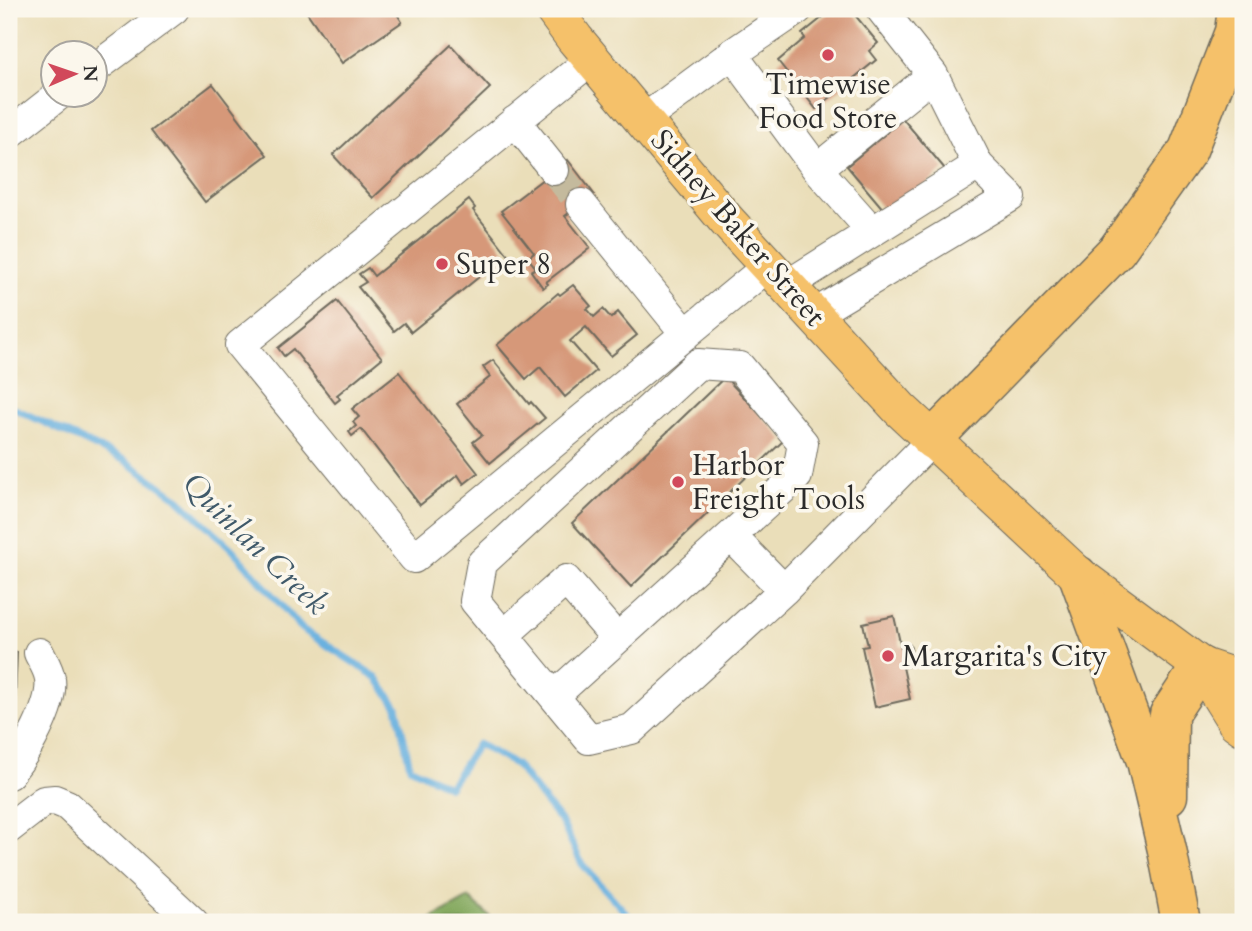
<svg xmlns="http://www.w3.org/2000/svg" width="1252" height="931" font-family="Cardo,serif">
	<style>
		.forest { fill: #84a95f; stroke: #586a45; stroke-width: 2 }
		.lines { fill: none; stroke-linecap: round; stroke-linejoin: round }
		.stream { stroke: #67b0df; stroke-width: 7 }
		.building { fill: #d69879 }
		.minor-tunnel { stroke: #c4ba9d; stroke-width: 30; stroke-dasharray: 30 15; stroke-linecap: butt }
		.minor-casing { stroke: #6e6a5d; stroke-width: 32 }
		.major-casing { stroke: #6e6a5d; stroke-width: 39 }
		.highway-casing { stroke: #6e6a5d; stroke-width: 41 }
		.minor { stroke: #fff; stroke-width: 30 }
		.major { stroke: #f5c16b; stroke-width: 37 }
		.highway { stroke: #f5c16b; stroke-width: 38 }
		.poi-dot { fill: #d1495b; stroke: #fbf7ec; stroke-width: 2.5 }
		.labels { text-anchor: middle; dominant-baseline: central; stroke-width: 7; stroke-linejoin: round; paint-order: stroke }
		.poi-label { font-size: 30px; fill: #2b2b2b; stroke: #fbf7ec; text-anchor: start }
		.street-label { font-size: 30px; fill: #2b2b2b; stroke: #fbf7ec }
		.water-label { font-size: 32px; font-style: italic; fill: #405a6a; stroke: #fbf7ec }
	</style>
	<rect width="100%" height="100%" fill="#fbf7ec"/>
	<filter id="ink" filterUnits="userSpaceOnUse"><feTurbulence type="fractalNoise" baseFrequency=".0143" numOctaves="2"/><feDisplacementMap in="SourceGraphic" scale="14" xChannelSelector="R" yChannelSelector="G"/><feConvolveMatrix kernelMatrix="1 2 1 2 8 2 1 2 1" color-interpolation-filters="sRGB"/></filter>
	<filter id="wash" filterUnits="userSpaceOnUse"><feTurbulence type="fractalNoise" baseFrequency=".00686" numOctaves="4" result="noise"/><feDisplacementMap in="SourceGraphic" scale="28" xChannelSelector="R" yChannelSelector="G"/><feGaussianBlur stdDeviation="1.57" result="paint"/><feColorMatrix in="noise" values="0 0 0 0 0 0 0 0 0 0 0 0 0 0 0 0 0 1.4 0 .05"/><feComposite in="paint" operator="in"/></filter>
	<g filter="url(#wash)">
		<rect width="100%" height="100%" fill="#eadeb9"/>
		<path class="forest" d="M 469,898 L 496,922 L 426,922 Z"/>
		<g class="lines">
			<path class="stream" d="M 9,406 L 124,460 L 176,497 L 232,549 L 302,629 L 376,677 L 397,707 L 410,767 L 449,787 L 478,744 L 516,765 L 562,823 L 582,864 L 634,922"/>
		</g>
		<g id="blocks">
			<path class="building" d="M 309,9 L 394,9 L 402,22 L 342,63 L 306,11 Z
				M 833,9 L 850,9 L 878,43 L 869,51 L 876,60 L 816,109 L 778,61 L 805,38 L 802,34 Z
				M 451,45 L 490,88 L 373,198 L 333,155 Z
				M 213,84 L 267,155 L 205,202 L 151,131 Z
				M 903,119 L 945,169 L 889,216 L 847,166 Z
				M 568,160 L 594,194 L 565,216 L 590,248 L 546,282 L 548,284 L 543,288 L 531,271 L 536,268 L 528,258 L 534,253 L 501,211 Z
				M 469,200 L 475,208 L 473,210 L 513,261 L 506,267 L 500,260 L 411,332 L 404,323 L 394,331 L 358,287 L 366,282 L 359,274 L 368,268 L 374,276 Z
				M 573,285 L 591,306 L 587,309 L 594,317 L 603,309 L 611,318 L 618,312 L 637,335 L 611,356 L 586,327 L 570,341 L 596,371 L 565,397 L 540,367 L 526,379 L 497,345 L 558,293 L 560,295 Z
				M 337,301 L 382,358 L 337,395 L 340,399 L 335,403 L 293,349 L 284,356 L 278,348 Z
				M 493,360 L 529,404 L 531,402 L 545,418 L 490,463 L 473,442 L 482,435 L 457,404 L 490,377 L 483,367 Z
				M 399,372 L 478,473 L 464,484 L 458,475 L 420,505 L 361,429 L 352,436 L 349,432 L 356,426 L 353,422 L 359,417 L 352,409 Z
				M 725,377 L 784,440 L 631,587 L 572,523 Z
				M 894,616 L 901,647 L 910,645 L 915,665 L 903,667 L 910,699 L 875,707 L 862,647 L 868,646 L 863,623 Z
				M 9,651 L 17,652 L 15,701 L 9,700 Z"/>
		</g>
	</g>
	<g filter="url(#ink)">
		<use href="#blocks" fill-opacity="0" stroke="#6e6a5d" stroke-width="2"/>
		<g class="lines">
			<path class="minor-tunnel" d="M 554,170 L 581,204"/>
			<g class="minor-casing">
				<path id="minor" d="M 732,54 L 817,169 L 872,231
					M 592,59 L 240,345 L 414,558 L 768,266
					M 94,69 L 174,9
					M 643,120 L 732,54 L 798,9
					M 515,121 L 554,170
					M 9,134 L 60,94
					M 817,169 L 933,75
					M 581,204 L 686,334
					M 786,286 L 978,165
					M 813,315 L 1010,197 L 978,165 L 933,75 L 881,9
					M 731,536 L 784,590
					M 504,635 L 566,580 L 617,639
					M 554,696 L 797,476 L 803,443 L 740,367 L 698,364 L 482,563 L 475,601 L 589,739 L 632,729 L 784,590 L 932,440
					M 9,774 C 25,754 54,705 50,679 C 49,670 43,661 39,653
					M 9,828 L 44,801 L 55,800 L 67,805 L 193,922"/>
			</g>
			<g class="major-casing">
				<path id="major" d="M 553,9 L 575,39 L 727,221 L 900,409 L 1078,575 L 1201,666 L 1243,680
					M 1201,666 L 1236,722 L 1243,727"/>
			</g>
			<g class="highway-casing">
				<path id="highway" d="M 932,440 L 1117,250 L 1188,150 L 1234,32 L 1237,9
					M 1078,575 L 1146,761 L 1167,850 L 1181,922
					M 1168,796 L 1169,714 L 1201,666"/>
			</g>
			<use href="#minor" class="minor"/>
			<use href="#major" class="major"/>
			<use href="#highway" class="highway"/>
		</g>
	</g>
	<g class="poi-dot">
		<circle cx="828" cy="55" r="7"/>
		<circle cx="442" cy="264" r="7"/>
		<circle cx="678" cy="482" r="7"/>
		<circle cx="888" cy="656" r="7"/>
	</g>
	<g class="labels">
		<g class="poi-label">
			<text x="828" y="84" text-anchor="middle">Timewise<tspan x="828" dy="34">Food Store</tspan></text>
			<text x="456" y="264">Super 8</text>
			<text x="692" y="465">Harbor<tspan x="692" dy="34">Freight Tools</tspan></text>
			<text x="902" y="656">Margarita's City</text>
		</g>
		<g class="street-label">
			<text transform="translate(738 228) rotate(49)">Sidney Baker Street</text>
		</g>
		<g class="water-label">
			<text transform="translate(255 544) rotate(44)">Quinlan Creek</text>
		</g>
	</g>
	<rect width="1252" height="931" fill="none" stroke="#fbf7ec" stroke-width="35"/>
	<g transform="translate(74 74) rotate(88)"><circle r="33" fill="#fbf7ec" stroke="#a8a59f" stroke-width="2"/>
	<path d="M0-5L12 26L0 18L-12 26Z" fill="#d1495b"/>
	<text y="-10" font-size="19" font-weight="bold" text-anchor="middle" fill="#2b2b2b">N</text>
	</g>
</svg>
